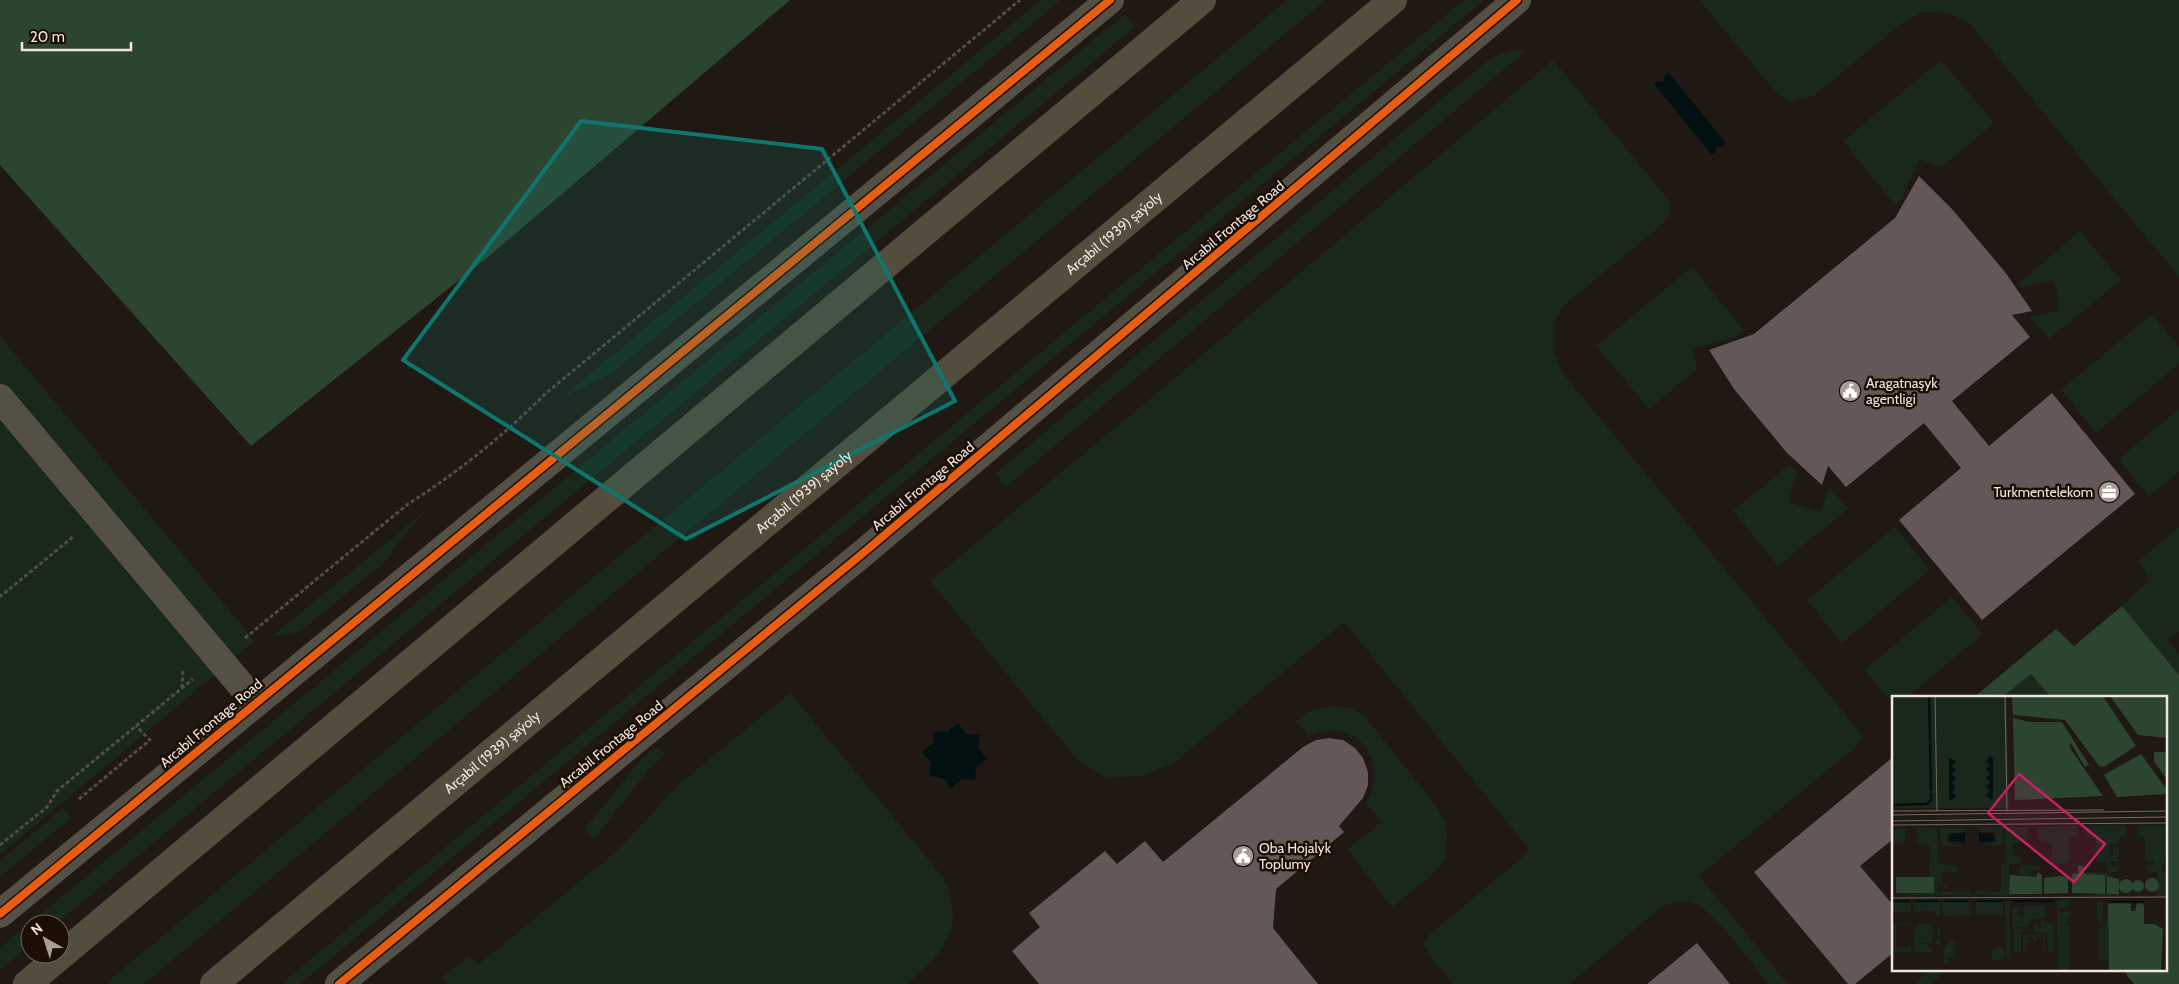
<svg xmlns="http://www.w3.org/2000/svg" width="2179" height="984" font-family="Cabin,sans-serif">
	<style>
		.green { fill: #1a281c }
		.forest { fill: #2c4531 }
		.water { fill: #031012 }
		.building { fill: #635758 }
		.lines { fill: none; stroke-linecap: round; stroke-linejoin: round }
		.path { stroke: #514d45; stroke-width: 3; stroke-dasharray: 4 2.5; stroke-linecap: butt }
		.minor { stroke: #545046; stroke-width: 28 }
		.major { stroke: #524d3d; stroke-width: 28 }
		.cycleway-casing { stroke: #1c0e04; stroke-width: 11 }
		.cycleway { stroke: #e95d12; stroke-width: 8 }
		.marked { fill: #0f766e; fill-opacity: 0.2; stroke: #0f766e; stroke-width: 4; stroke-linejoin: round }
		.labels { text-anchor: middle; dominant-baseline: central; stroke-width: 5; stroke-linejoin: round; paint-order: stroke }
		.street-label { font-size: 14px; fill: #f1e6df; stroke: #1c0e04 }
		.poi-label { font-size: 14px; fill: #f1e6df; stroke: #1c0e04; text-anchor: start }
		.inset-river { fill: none; stroke: #031012; stroke-width: 2.5 }
		.inset-road { fill: none; stroke: #746a64; stroke-width: 1 }
		.view { fill: #c42262; fill-opacity: 0.15; stroke: #c42262; stroke-width: 2.5 }
		.inset-edge { fill: none; stroke: #f1e6df; stroke-width: 2.5 }
	</style>
	<rect width="100%" height="100%" fill="#201812"/>
	<path class="green" d="M 1041,0 L 1061,0 L 612,373 L 560,399 Z
		M 1287,0 L 1326,0 L 144,984 L 105,984 Z
		M 1464,0 L 1484,0 L 300,984 L 281,984 Z
		M 1699,0 L 2179,0 L 2179,277 L 1971,25 L 1949,13 L 1923,12 L 1902,23 L 1815,95 L 1791,102 L 1775,91 Z
		M 1125,14 L 1135,27 L 56,924 L 30,924 L 30,945 L 0,970 L 0,948 Z
		M 1512,50 L 1526,51 L 1006,487 L 995,474 L 1487,61 L 1499,54 Z
		M 1553,60 L 1669,200 L 1671,212 L 1663,224 L 1563,306 L 1554,323 L 1554,353 L 1565,376 L 1859,731 L 1862,739 L 1857,746 L 1699,876 L 1788,984 L 1768,984 C 1753,965 1714,911 1694,903 C 1684,898 1674,903 1663,906 L 1569,984 L 1453,984 L 1427,952 L 1424,943 L 1429,935 L 1525,855 L 1529,849 L 1344,622 L 1175,762 L 1142,776 L 1108,778 L 1080,763 L 930,581 L 1156,394 Z
		M 1941,60 L 1994,123 L 1942,167 L 1919,159 L 1902,200 L 1895,205 L 1843,141 Z
		M 2080,231 L 2121,280 L 2049,339 L 2030,317 L 2060,310 L 2054,280 L 2020,287 L 2018,284 Z
		M 1692,267 L 1744,330 L 1736,337 L 1692,349 L 1697,369 L 1649,409 L 1596,346 Z
		M 2152,314 L 2179,347 L 2179,364 L 2096,433 L 2061,390 Z
		M 0,336 L 255,641 L 0,855 Z
		M 2179,409 L 2179,471 L 2149,497 L 2118,459 Z
		M 1789,465 L 1797,472 L 1788,502 L 1821,512 L 1829,487 L 1848,509 L 1778,566 L 1733,511 Z
		M 426,510 L 400,540 L 387,560 L 301,631 L 271,637 Z
		M 1895,527 L 1930,570 L 1842,643 L 1807,600 Z
		M 2179,527 L 2179,631 L 2168,640 L 2179,654 L 2179,675 L 2122,606 L 2149,580 L 2139,561 Z
		M 1952,597 L 1983,634 L 1906,698 L 1893,698 L 1893,704 L 1864,670 Z
		M 2031,674 L 2052,698 L 2001,698 Z
		M 790,693 L 943,877 C 966,929 946,951 906,984 L 448,984 L 442,977 L 469,956 L 478,965 L 618,850 L 678,785 Z
		M 1330,706 L 1352,708 L 1366,718 L 1435,804 L 1445,821 L 1447,838 L 1445,858 L 1432,875 L 1392,907 L 1347,850 L 1381,822 L 1366,803 C 1382,775 1374,738 1339,731 C 1328,729 1318,733 1308,736 L 1296,721 L 1308,712 Z
		M 658,746 L 665,755 L 651,767 L 594,839 L 585,829 L 642,758 Z
		M 63,808 L 71,818 L 0,877 L 0,861 Z
		M 1930,970 L 1946,970 L 1931,984 L 1913,984 Z"/>
	<path class="forest" d="M 0,0 L 790,0 L 482,262 L 251,446 L 0,165 Z
		M 2122,606 L 2179,675 L 2179,984 L 2134,984 L 2123,970 L 2165,970 L 2165,698 L 2052,698 L 2031,674 L 2001,698 L 1973,698 L 2056,629 L 2074,646 Z"/>
	<path class="water" d="M 1668,72 L 1726,143 L 1721,147 L 1716,146 L 1716,152 L 1712,155 L 1654,84 L 1658,81 L 1664,81 L 1664,76 Z
		M 958,723 L 966,734 L 980,735 L 978,748 L 987,759 L 976,767 L 975,780 L 962,779 L 951,788 L 943,778 L 929,776 L 931,763 L 922,752 L 933,744 L 934,731 L 947,732 Z"/>
	<path class="building" d="M 1919,176 L 1952,209 L 2005,272 L 2032,311 L 2012,315 L 2030,337 L 1952,401 L 1989,446 L 2052,393 L 2135,494 L 1982,620 L 1899,520 L 1961,468 L 1924,423 L 1846,487 L 1828,466 L 1822,485 L 1787,453 L 1734,389 L 1709,350 L 1754,334 L 1895,218 Z
		M 1329,738 L 1343,740 L 1355,748 L 1363,758 L 1368,772 L 1368,785 L 1363,798 L 1339,826 L 1344,832 L 1276,889 L 1273,928 L 1318,984 L 1039,984 L 1012,951 L 1040,927 L 1029,913 L 1105,851 L 1117,864 L 1145,841 L 1163,862 L 1303,747 L 1316,740 Z
		M 1893,757 L 1893,839 L 1860,866 L 1893,905 L 1893,953 L 1855,984 L 1848,984 L 1754,872 Z
		M 1697,943 L 1730,984 L 1647,984 Z"/>
	<g class="lines">
		<path class="path" d="M 0,594 L 1,596 L 74,536
			M 245,638 L 408,504 C 457,473 503,436 544,395 L 1020,0
			M 182,688 L 183,669
			M 79,799 L 150,740 L 136,726
			M 0,845 L 47,807 L 57,791 L 193,679"/>
		<path class="minor" d="M 0,398 L 256,703
			M 0,914 L 1110,0
			M 339,984 L 862,554 L 1517,0"/>
		<g class="major">
			<path d="M 27,984 L 1202,0"/>
			<path id="s1" d="M 214,984 L 1393,0"/>
		</g>
		<g class="cycleway-casing">
			<path id="cycleway" d="M 0,914 L 1110,0
				M 339,984 L 862,554 L 1517,0"/>
		</g>
		<use href="#cycleway" class="cycleway"/>
	</g>
	<path class="marked" d="M 581,121 L 822,149 L 955,401 L 686,539 L 403,360 Z"/>
	<defs>
		<g id="civic-disc" transform="scale(1.125)"><circle r="9.5" fill="#a89e97" stroke="#1c0e04"/><path d="M-.6-6.5H3V-4.5H.6V-3L4-1V1h2V6H-6V1h2V-1L-.6-3ZM-1.2 2.5V6h2.4V2.5Z" fill="#fff"/></g>
		<g id="office-disc" transform="scale(1.125)"><circle r="9.5" fill="#a89e97" stroke="#1c0e04"/><path d="M-6-3h4V-5.5h4V-3h4V5H-6ZM-1-4.5V-3h2v-1.5ZM-6 0V1H6V0Z" fill="#fff"/></g>
	</defs>
	<g fill-rule="evenodd">
		<use href="#civic-disc" x="1850" y="391"/>
		<use href="#office-disc" x="2109" y="492"/>
		<use href="#civic-disc" x="1243" y="856"/>
	</g>
	<g class="labels">
		<g class="street-label">
			<text transform="translate(1233 225) rotate(-40)">Arcabil Frontage Road</text>
			<text stroke="none"><textPath href="#s1" startOffset="1172">Arçabil (1939) şaýoly</textPath></text>
			<text transform="translate(923 486) rotate(-40)">Arcabil Frontage Road</text>
			<text stroke="none"><textPath href="#s1" startOffset="768">Arçabil (1939) şaýoly</textPath></text>
			<text transform="translate(211 723) rotate(-40)">Arcabil Frontage Road</text>
			<text transform="translate(611 744) rotate(-39)">Arcabil Frontage Road</text>
			<text stroke="none"><textPath href="#s1" startOffset="362">Arçabil (1939) şaýoly</textPath></text>
		</g>
		<g class="poi-label">
			<text x="1866" y="383">Aragatnaşyk<tspan x="1866" dy="16">agentligi</tspan></text>
			<text x="2093" y="492" text-anchor="end">Turkmentelekom</text>
			<text x="1259" y="848">Oba Hojalyk<tspan x="1259" dy="16">Toplumy</tspan></text>
		</g>
	</g>
	<g transform="translate(1892 696)">
		<rect width="275" height="275" fill="#201812"/>
		<path d="M 0,0 L 115,0 L 117,112 L 0,112 ZM 275,118 L 275,119 L 0,123 L 0,122 ZM 235,124 L 275,125 L 0,127 ZM 234,129 L 234,140 L 228,141 L 226,148 L 217,148 L 218,160 L 221,159 L 221,150 L 227,150 L 227,161 L 217,162 L 227,163 L 227,167 L 219,165 L 218,170 L 227,169 L 227,175 L 216,178 L 215,198 L 227,198 L 227,183 L 227,200 L 179,200 L 213,198 L 199,179 L 191,178 L 191,170 L 193,169 L 200,171 L 192,173 L 192,176 L 215,177 L 215,166 L 204,166 L 204,142 L 194,139 L 194,130 ZM 186,130 L 186,140 L 177,142 L 177,167 L 166,167 L 166,178 L 174,178 L 152,179 L 165,178 L 165,169 L 153,166 L 153,161 L 160,160 L 160,146 L 146,144 L 145,131 ZM 245,130 L 275,130 L 272,134 L 275,152 L 270,174 L 275,181 L 275,200 L 265,200 L 265,137 L 265,176 L 256,176 L 253,168 L 262,170 L 262,165 L 253,166 L 253,142 L 246,139 ZM 112,131 L 110,149 L 87,149 L 104,146 L 104,136 L 88,136 L 87,131 ZM 113,131 L 136,131 L 135,145 L 121,146 L 121,160 L 129,161 L 129,167 L 117,168 L 117,198 L 150,200 L 83,199 L 84,195 L 109,195 L 109,168 L 114,168 ZM 25,132 L 45,132 L 46,167 L 66,171 L 65,176 L 50,176 L 50,187 L 53,187 L 58,192 L 53,194 L 52,189 L 45,187 L 45,196 L 78,195 L 79,199 L 4,199 L 42,197 L 42,181 L 37,181 L 38,150 L 26,147 ZM 48,132 L 72,132 L 71,136 L 56,137 L 55,147 L 73,150 L 50,150 ZM 0,133 L 14,133 L 13,147 L 2,148 L 1,159 ZM 128,169 L 148,170 L 149,174 L 139,175 L 139,179 L 146,179 L 144,181 L 128,178 ZM 117,204 L 119,264 L 115,266 L 113,206 ZM 177,204 L 177,210 L 166,213 L 170,216 L 179,216 L 174,229 L 167,230 L 178,230 L 177,275 L 166,275 L 165,205 ZM 205,204 L 211,207 L 211,226 L 208,230 L 204,219 ZM 216,204 L 217,263 L 207,265 L 206,234 L 214,229 ZM 0,206 L 19,206 L 19,220 L 17,216 L 0,216 ZM 22,206 L 48,206 L 48,220 L 44,220 L 42,215 L 24,215 L 22,220 ZM 50,206 L 78,206 L 78,219 L 51,220 ZM 84,206 L 111,206 L 111,219 L 84,219 ZM 132,210 L 153,210 L 154,222 L 137,223 L 137,231 L 121,231 L 121,211 L 129,211 L 125,218 L 129,222 L 133,219 L 130,213 ZM 18,223 L 19,234 L 17,229 L 4,229 L 4,251 L 17,251 L 19,246 L 19,256 L 0,257 L 0,228 L 17,228 ZM 142,225 L 147,233 L 149,232 L 148,225 L 153,225 L 153,230 L 155,226 L 162,229 L 161,256 L 156,256 L 155,236 L 142,236 ZM 26,228 L 40,228 L 40,232 L 48,233 L 48,250 L 41,246 L 46,244 L 46,233 L 41,233 L 40,246 L 27,247 L 38,249 L 41,256 L 22,256 L 22,232 L 26,232 ZM 122,232 L 136,233 L 129,236 L 129,256 L 122,256 ZM 153,239 L 153,256 L 148,253 L 152,254 L 152,242 L 143,240 L 146,247 L 141,245 L 141,241 L 136,241 L 132,243 L 140,245 L 133,248 L 136,252 L 133,251 L 134,256 L 131,256 L 131,239 ZM 57,245 L 62,245 L 62,262 L 55,262 L 60,267 L 52,267 L 51,253 ZM99 258a7 7 0 1 1 14 0a7 7 0 1 1-14 0Z" fill="#1a281c"/>
		<path d="M 120,0 L 211,0 L 244,50 L 212,71 L 207,70 L 173,24 L 121,19 ZM 218,0 L 275,0 L 275,42 L 246,39 ZM 121,22 L 138,26 L 170,26 L 197,69 L 193,71 L 178,46 L 178,52 L 211,100 L 123,104 ZM 262,56 L 275,56 L 275,83 L 262,66 ZM 249,58 L 275,94 L 275,98 L 225,101 L 212,79 ZM 181,169 L 191,170 L 192,178 L 213,179 L 213,198 L 180,197 L 180,178 L 186,177 L 186,170 ZM 146,176 L 150,179 L 150,198 L 117,198 L 118,179 L 144,181 ZM 168,180 L 176,182 L 176,197 L 152,198 L 152,182 ZM 215,180 L 227,183 L 227,198 L 215,198 ZM 4,181 L 42,181 L 42,197 L 4,197 ZM253 189a7 7 0 1 1 14 0a7 7 0 1 1-14 0ZM227 190a7 7 0 1 1 14 0a7 7 0 1 1-14 0ZM240 190a6 6 0 1 1 12 0a6 6 0 1 1-12 0ZM 249,206 L 252,209 L 252,228 L 262,228 L 271,233 L 269,275 L 217,275 L 216,207 L 239,207 L 239,215 L 243,215 L 245,207 Z" fill="#2c4531"/>
		<path d="M 98,60 L 101,62 L 101,102 L 99,104 L 94,99 L 98,95 L 94,91 L 98,86 L 94,82 L 98,78 L 94,73 L 98,69 L 94,65 ZM 57,62 L 64,65 L 60,70 L 64,74 L 60,78 L 64,83 L 60,87 L 64,91 L 60,96 L 64,100 L 60,104 L 57,103 ZM 73,137 L 73,146 L 57,145 L 58,138 ZM 87,137 L 101,137 L 103,145 L 87,146 Z" fill="#031012"/>
		<path class="inset-river" d="M 37,0 L 38,46M 38,47 L 39,95M 0,109 L 35,108 L 39,104 L 39,97M 0,205 L 18,205M 23,205 L 46,205M 52,205 L 76,205M 85,205 L 110,205M 121,205 L 162,205M 216,206 L 252,206"/>
		<path class="inset-road" d="M 43,0 L 45,115M 113,0 L 115,114M 0,115 L 212,114M 0,119 L 275,115M 0,125 L 275,121M 0,129 L 275,127M 0,202 L 275,201"/>
		<path class="view" d="M 127,78 L 213,148 L 182,186 L 96,117 Z"/>
		<rect width="275" height="275" class="inset-edge"/>
	</g>
	<g transform="translate(45 939) rotate(321)"><circle r="24" fill="#1c0e04" stroke="#71645c"/>
	<path d="M0-4L9 19L0 12L-9 19Z" fill="#a89e97"/>
	<text y="-8" font-size="14" font-weight="bold" text-anchor="middle" fill="#f1e6df">N</text>
	</g>
	<path d="M22 42v8h109v-8" fill="none" stroke="#f1e6df" stroke-width="2.5"/>
	<text x="30" y="42" font-size="15" fill="#f1e6df" stroke="#1c0e04" stroke-width="4" paint-order="stroke">20 m</text>
</svg>
